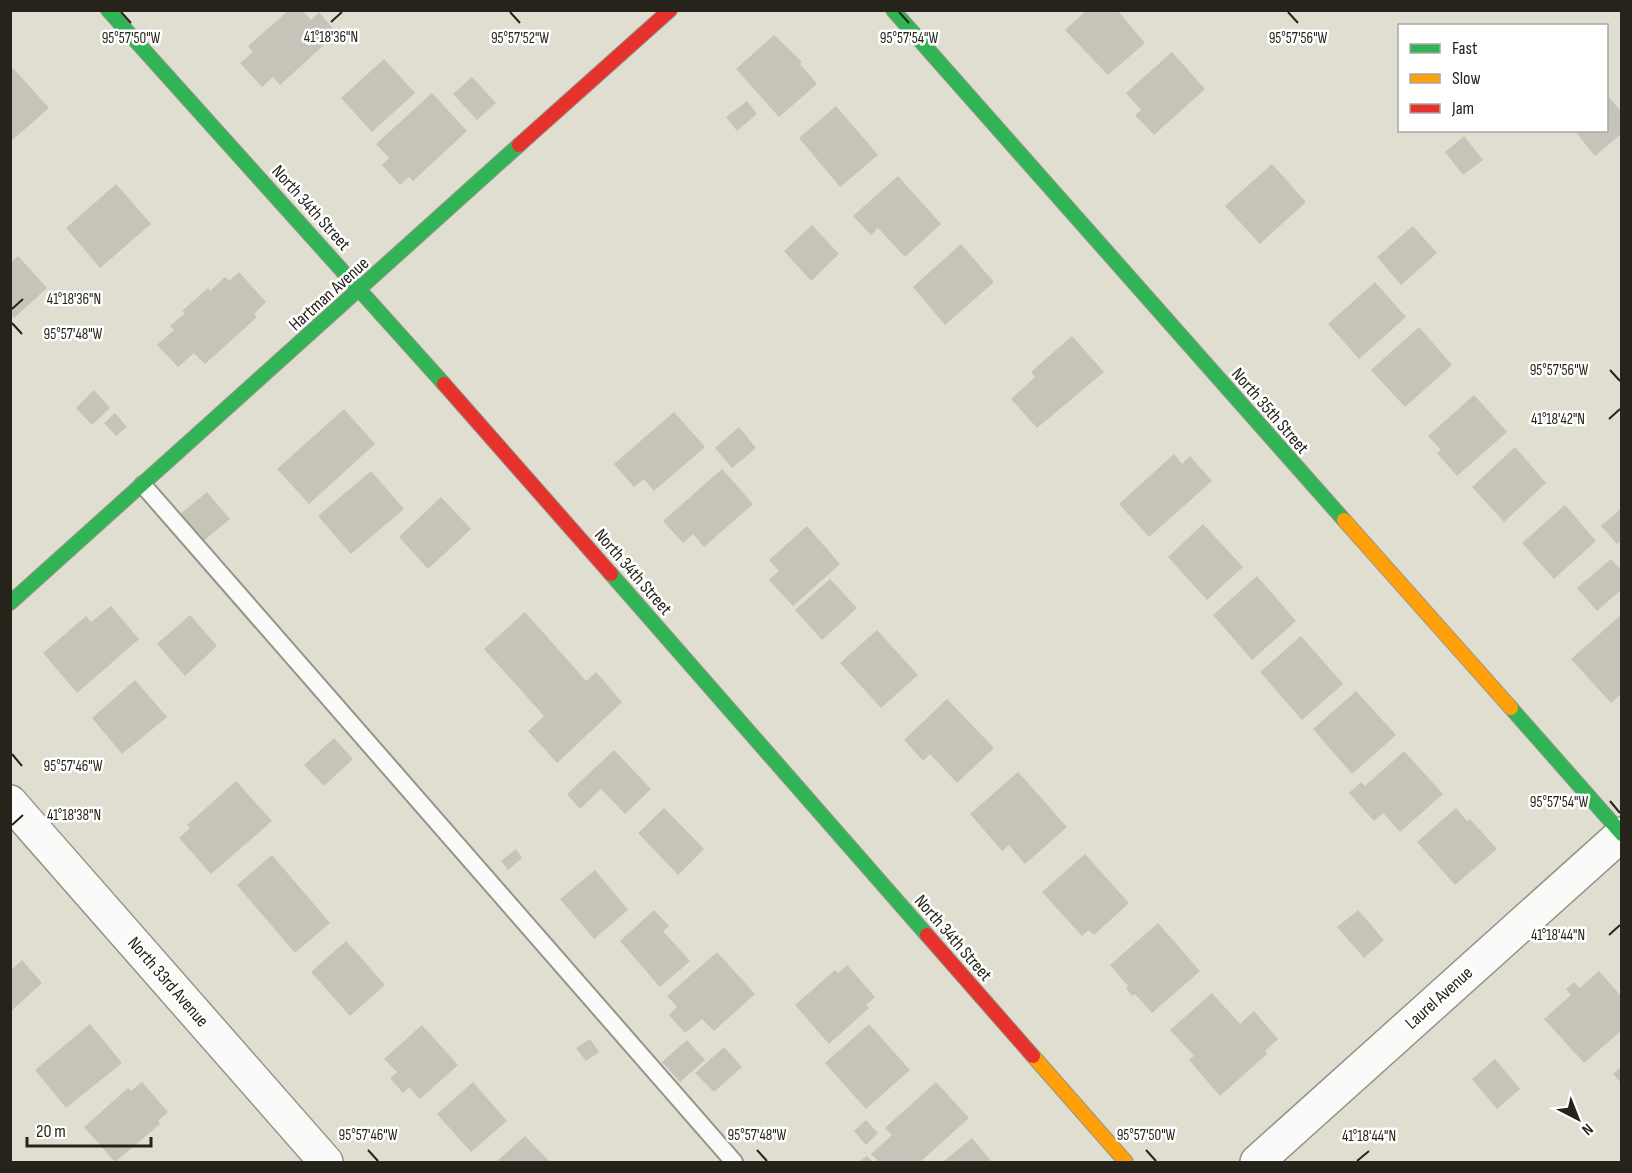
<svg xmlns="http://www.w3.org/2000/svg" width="1632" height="1173" font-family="'Sofia Sans Condensed',sans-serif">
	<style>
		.building { fill: #c6c4b9 }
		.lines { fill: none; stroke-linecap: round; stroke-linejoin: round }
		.lane-casing { stroke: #959489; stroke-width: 20 }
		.street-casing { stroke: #959489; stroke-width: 36 }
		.fast-casing { stroke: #959489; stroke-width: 16 }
		.slow-casing { stroke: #959489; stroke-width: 16 }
		.jam-casing { stroke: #959489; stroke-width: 16 }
		.lane { stroke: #fafaf8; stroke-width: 16 }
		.street { stroke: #fafaf8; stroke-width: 33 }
		.fast { stroke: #30b455; stroke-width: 14 }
		.slow { stroke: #ff9f0a; stroke-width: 14 }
		.jam { stroke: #e5322d; stroke-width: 14 }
		.ticks { fill: none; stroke: #26241a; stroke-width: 2 }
		.labels { text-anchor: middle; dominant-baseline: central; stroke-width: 5; stroke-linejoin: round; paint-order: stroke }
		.street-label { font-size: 18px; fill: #26241a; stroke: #fff }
		.ticks-label { font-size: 15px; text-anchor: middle; fill: #26241a; stroke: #fff; stroke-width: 5; stroke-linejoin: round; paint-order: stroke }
	</style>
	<rect width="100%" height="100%" fill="#e0ded0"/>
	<path class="building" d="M 289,10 L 302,10 L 311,20 L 319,12 L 337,33 L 280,85 L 273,77 L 262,87 L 240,63 L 253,52 L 248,46 Z
		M 1087,10 L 1117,10 L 1145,43 L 1108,75 L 1065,30 Z
		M 774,35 L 802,62 L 800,64 L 817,84 L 779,117 L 736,69 Z
		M 1172,52 L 1205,89 L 1154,135 L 1135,115 L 1141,110 L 1126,93 Z
		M 384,59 L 415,93 L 372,132 L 341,98 Z
		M 13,68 L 49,108 L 10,142 L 10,71 Z
		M 472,77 L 496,103 L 477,120 L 453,94 Z
		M 432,93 L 467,131 L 413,181 L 409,177 L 400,185 L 382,165 L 389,158 L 376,144 Z
		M 1606,94 L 1622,112 L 1622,133 L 1595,156 L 1574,130 L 1606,130 Z
		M 747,101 L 757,114 L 737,131 L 726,117 Z
		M 836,106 L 878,155 L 840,187 L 799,138 Z
		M 1464,136 L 1483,160 L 1463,175 L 1445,152 Z
		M 1272,164 L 1306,202 L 1260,244 L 1225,206 Z
		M 898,176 L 941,224 L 905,257 L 878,228 L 871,235 L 853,216 Z
		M 116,184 L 151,224 L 100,268 L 66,228 Z
		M 812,225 L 839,254 L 811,281 L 784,251 Z
		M 1413,226 L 1437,253 L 1401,285 L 1377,257 Z
		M 961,244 L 994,282 L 945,325 L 913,287 Z
		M 18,256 L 47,288 L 14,318 L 10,314 L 10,263 Z
		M 239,272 L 266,302 L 254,314 L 257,317 L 205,364 L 194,353 L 178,367 L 157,345 L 174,330 L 170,326 L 185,313 L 182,311 L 208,288 L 210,291 L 225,277 L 229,281 Z
		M 1375,282 L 1406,317 L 1359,359 L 1328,324 Z
		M 1419,327 L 1452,365 L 1405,407 L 1371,370 Z
		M 1072,336 L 1104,372 L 1037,428 L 1011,399 L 1035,377 L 1031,372 Z
		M 94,390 L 110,408 L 92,425 L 76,408 Z
		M 1474,395 L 1507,432 L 1457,476 L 1437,453 L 1441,450 L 1428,436 Z
		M 344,409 L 375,444 L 309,504 L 277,469 Z
		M 674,412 L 705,447 L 654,491 L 644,479 L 634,487 L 614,464 Z
		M 115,413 L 127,427 L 116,436 L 104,423 Z
		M 739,427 L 756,448 L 732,468 L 715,448 Z
		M 1515,447 L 1546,483 L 1504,522 L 1472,487 Z
		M 1174,454 L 1182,464 L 1190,456 L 1212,481 L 1149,537 L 1119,504 Z
		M 722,469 L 753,504 L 704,547 L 693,534 L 683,543 L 663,521 Z
		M 371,471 L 404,509 L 351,554 L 318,516 Z
		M 207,492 L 230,519 L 202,542 L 179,515 Z
		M 441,497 L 471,529 L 428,569 L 399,537 Z
		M 1565,505 L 1596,541 L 1554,579 L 1522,543 Z
		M 1622,508 L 1622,540 L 1617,544 L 1601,526 Z
		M 1203,524 L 1243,567 L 1207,600 L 1168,557 Z
		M 807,526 L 840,564 L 793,606 L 769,580 L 779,571 L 769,560 Z
		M 1611,559 L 1622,571 L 1622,589 L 1597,611 L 1577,588 Z
		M 1257,576 L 1296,621 L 1252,660 L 1213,615 Z
		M 830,579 L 857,608 L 822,640 L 795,610 Z
		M 111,606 L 139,639 L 77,693 L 43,653 L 86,616 L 91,622 Z
		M 525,612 L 586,681 L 596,672 L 622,702 L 557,763 L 528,731 L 544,716 L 484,649 Z
		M 1622,614 L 1622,693 L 1611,703 L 1571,659 Z
		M 190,615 L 217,646 L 185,676 L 157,644 Z
		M 877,630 L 918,675 L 881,708 L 840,663 Z
		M 1301,636 L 1343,684 L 1302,720 L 1260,672 Z
		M 135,680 L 167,717 L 122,754 L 92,718 Z
		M 1356,691 L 1396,735 L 1352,774 L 1313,729 Z
		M 947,699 L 994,748 L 957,783 L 930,754 L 923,761 L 904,740 Z
		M 334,738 L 353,759 L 324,786 L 304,765 Z
		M 614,750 L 651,789 L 625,814 L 601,789 L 580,809 L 567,794 Z
		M 1404,751 L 1443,794 L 1400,832 L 1383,813 L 1374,821 L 1349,793 L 1361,782 L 1365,786 Z
		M 1018,772 L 1067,827 L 1025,864 L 1009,845 L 1002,851 L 970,814 Z
		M 236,781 L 272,821 L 211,874 L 179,838 L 190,828 L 187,825 Z
		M 664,808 L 704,849 L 678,875 L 638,833 Z
		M 1456,808 L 1467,821 L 1470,819 L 1497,849 L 1455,885 L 1417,842 Z
		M 516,849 L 522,858 L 508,870 L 501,861 Z
		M 1085,854 L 1129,903 L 1094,935 L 1089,930 L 1082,936 L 1042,892 Z
		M 272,855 L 330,923 L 295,953 L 237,885 Z
		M 595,870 L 628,910 L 594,939 L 560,899 Z
		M 654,910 L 669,926 L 663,931 L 690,961 L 660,987 L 620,941 Z
		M 1358,910 L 1384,940 L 1364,958 L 1337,927 Z
		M 1158,923 L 1200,971 L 1152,1013 L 1135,994 L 1132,996 L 1126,988 L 1128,986 L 1110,965 Z
		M 346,941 L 385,985 L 350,1016 L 311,972 Z
		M 717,952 L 755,994 L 714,1031 L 702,1019 L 685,1033 L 669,1015 L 677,1007 L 667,996 Z
		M 22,960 L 42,983 L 10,1012 L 10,971 Z
		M 847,965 L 875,997 L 866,1005 L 869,1008 L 829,1044 L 795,1005 L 835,970 L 838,973 Z
		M 1599,971 L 1622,997 L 1622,1030 L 1584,1063 L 1544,1019 L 1571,995 L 1566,989 L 1574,982 L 1580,988 Z
		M 1212,993 L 1240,1024 L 1254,1011 L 1278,1039 L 1265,1051 L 1267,1054 L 1220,1096 L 1189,1060 L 1194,1056 L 1170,1030 Z
		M 90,1024 L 122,1063 L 66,1108 L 35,1070 Z
		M 869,1024 L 910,1070 L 866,1109 L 825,1063 Z
		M 422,1025 L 458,1065 L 420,1099 L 409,1087 L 403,1093 L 390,1078 L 397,1072 L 384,1059 Z
		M 590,1039 L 599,1052 L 586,1061 L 576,1048 Z
		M 687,1040 L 705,1060 L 680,1082 L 662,1062 Z
		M 724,1047 L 742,1067 L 714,1092 L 695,1073 Z
		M 1495,1059 L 1520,1089 L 1497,1109 L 1472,1079 Z
		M 1622,1066 L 1622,1084 L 1613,1074 Z
		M 142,1082 L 168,1112 L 158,1121 L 160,1124 L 115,1162 L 84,1127 L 128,1088 L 131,1091 Z
		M 473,1082 L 507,1121 L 471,1152 L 437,1114 Z
		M 936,1082 L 969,1118 L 920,1162 L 879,1162 L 871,1154 L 892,1135 L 885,1128 Z
		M 866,1120 L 878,1133 L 866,1145 L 854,1131 Z
		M 525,1136 L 550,1162 L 496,1162 Z
		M 972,1138 L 992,1162 L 943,1162 Z
		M 867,1156 L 873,1162 L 859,1162 Z"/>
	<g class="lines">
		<g class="lane-casing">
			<path id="lane" d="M 143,485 L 734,1162"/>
		</g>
		<g class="street-casing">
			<path id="street" d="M 10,802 L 326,1162
				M 1257,1162 L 1622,834"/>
		</g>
		<g class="fast-casing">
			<path id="fast" d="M 108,10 L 444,384
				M 893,10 L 1344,520
				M 611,574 L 927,935
				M 10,603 L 519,145
				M 1511,708 L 1622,834"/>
		</g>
		<g class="slow-casing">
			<path id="slow" d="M 1344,520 L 1511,708
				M 1033,1056 L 1126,1162"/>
		</g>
		<g class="jam-casing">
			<path id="jam" d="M 519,145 L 670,10
				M 444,384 L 611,574
				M 927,935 L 1033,1056"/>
		</g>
		<use href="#lane" class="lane"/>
		<use href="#street" class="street"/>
		<use href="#fast" class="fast"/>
		<use href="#slow" class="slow"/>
		<use href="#jam" class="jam"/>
	</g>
	<path class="ticks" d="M 121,12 L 131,23M 510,12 L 520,23M 899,12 L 909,23M 1288,12 L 1298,23M 331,22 L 342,12M 12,309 L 23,299M 12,323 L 22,334M 1610,370 L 1620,381M 1609,419 L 1620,409M 12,754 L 22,766M 1610,801 L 1620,813M 12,825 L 23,815M 1609,935 L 1620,925M 368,1150 L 378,1161M 757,1150 L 767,1161M 1146,1150 L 1156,1161M 1357,1161 L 1369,1151"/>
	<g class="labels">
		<g class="street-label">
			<text transform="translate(311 208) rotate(48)">North 34th Street</text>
			<text transform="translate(329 294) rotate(-42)">Hartman Avenue</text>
			<text transform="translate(1270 411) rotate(49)">North 35th Street</text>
			<text transform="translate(633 572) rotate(49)">North 34th Street</text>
			<text transform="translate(953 938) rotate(49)">North 34th Street</text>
			<text transform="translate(168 982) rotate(49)">North 33rd Avenue</text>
			<text transform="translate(1439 998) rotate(-42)">Laurel Avenue</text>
		</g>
	</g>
	<g class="ticks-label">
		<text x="331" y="42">41°18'36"N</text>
		<text x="131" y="43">95°57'50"W</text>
		<text x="520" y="43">95°57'52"W</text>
		<text x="909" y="43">95°57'54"W</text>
		<text x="1298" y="43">95°57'56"W</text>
		<text x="74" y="304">41°18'36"N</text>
		<text x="73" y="339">95°57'48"W</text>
		<text x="1559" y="375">95°57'56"W</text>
		<text x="1558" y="424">41°18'42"N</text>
		<text x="73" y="771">95°57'46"W</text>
		<text x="1559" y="807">95°57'54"W</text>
		<text x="74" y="820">41°18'38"N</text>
		<text x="1558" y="940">41°18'44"N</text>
		<text x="368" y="1140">95°57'46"W</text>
		<text x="757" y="1140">95°57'48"W</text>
		<text x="1146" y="1140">95°57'50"W</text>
		<text x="1369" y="1141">41°18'44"N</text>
	</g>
	<rect width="1632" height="1173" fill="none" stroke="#26241a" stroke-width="24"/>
	<rect x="1398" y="24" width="210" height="108" fill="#ffffff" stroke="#a8a7a3" stroke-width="1.5"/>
	<rect x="1410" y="44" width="30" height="9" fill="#30b455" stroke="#a8a7a3" stroke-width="1.5"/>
	<text x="1452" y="54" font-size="18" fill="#26241a">Fast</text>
	<rect x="1410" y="74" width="30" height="9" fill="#ff9f0a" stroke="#a8a7a3" stroke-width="1.5"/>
	<text x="1452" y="84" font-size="18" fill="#26241a">Slow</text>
	<rect x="1410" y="104" width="30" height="9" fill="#e5322d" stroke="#a8a7a3" stroke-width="1.5"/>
	<text x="1452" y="114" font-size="18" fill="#26241a">Jam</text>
	<g transform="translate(1578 1119) rotate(138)" stroke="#ffffff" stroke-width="4.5" paint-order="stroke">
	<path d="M0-4.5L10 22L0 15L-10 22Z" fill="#26241a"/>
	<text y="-9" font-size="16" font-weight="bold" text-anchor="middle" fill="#26241a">N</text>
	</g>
	<path d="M27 1137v9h124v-9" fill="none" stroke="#26241a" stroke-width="3"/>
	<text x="36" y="1137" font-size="18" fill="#26241a" stroke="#ffffff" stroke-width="4.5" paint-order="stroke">20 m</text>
</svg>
